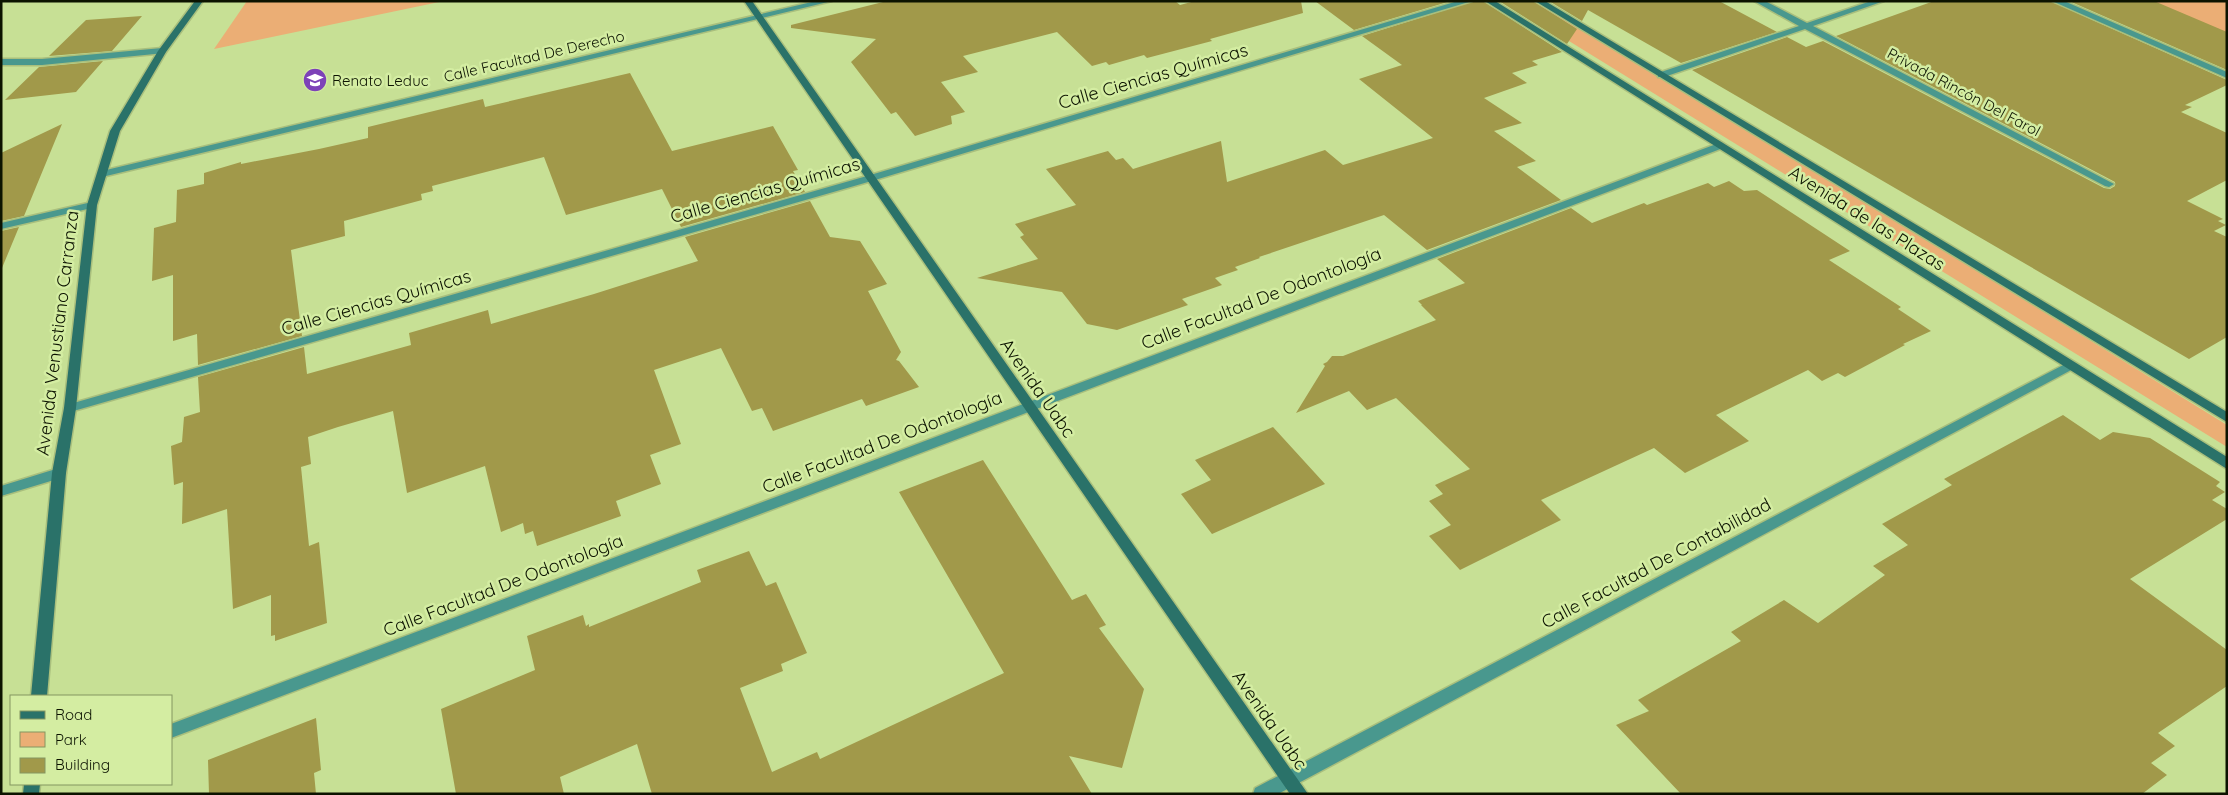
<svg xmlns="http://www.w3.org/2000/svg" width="2228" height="795" font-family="Quicksand,sans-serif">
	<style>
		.green { fill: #ebae75 }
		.building { fill: #a1994a }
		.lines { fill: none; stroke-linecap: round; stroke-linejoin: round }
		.street-casing { stroke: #a9bf7d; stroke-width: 3 }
		.secondary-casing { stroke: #a9bf7d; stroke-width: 3 }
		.street { fill: #49988e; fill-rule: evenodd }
		.secondary { fill: #2a7269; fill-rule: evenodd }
		.labels { text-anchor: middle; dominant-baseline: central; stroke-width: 5; stroke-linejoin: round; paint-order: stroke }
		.far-street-label { font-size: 15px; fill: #0c1300; stroke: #d4eda2 }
		.far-poi-label { font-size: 15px; fill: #0c1300; stroke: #d4eda2; text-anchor: start }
		.street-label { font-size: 18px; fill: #0c1300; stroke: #d4eda2 }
	</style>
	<rect width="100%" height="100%" fill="#c7e095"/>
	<path class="green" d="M 247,1 L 444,1 L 214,49 Z
		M 1504,1 L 1541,1 L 2227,425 L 2227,447 Z
		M 2151,1 L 2227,1 L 2227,33 Z"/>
	<path class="building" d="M 887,1 L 1175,1 L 1180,5 L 1195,1 L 1301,1 L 1303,13 L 1210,39 L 1212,41 L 1147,58 L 1144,55 L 1109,65 L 1106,62 L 1092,66 L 1057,32 L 963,56 L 978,72 L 941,82 L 965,112 L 951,116 L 952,124 L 915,136 L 896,112 L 891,114 L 851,62 L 876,39 L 791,28 L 791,25 Z
		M 1315,1 L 1451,1 L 1354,30 Z
		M 1474,1 L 1483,1 L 1562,52 L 1532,61 L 1538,65 L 1512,73 L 1527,83 L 1484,98 L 1522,123 L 1494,131 L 1536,161 L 1517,167 L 1561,200 L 1427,250 L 1384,215 L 1259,257 L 1260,258 L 1235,267 L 1238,270 L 1215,278 L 1222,285 L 1182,299 L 1188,305 L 1117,330 L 1087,324 L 1062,292 L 977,278 L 1038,259 L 1020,237 L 1024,235 L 1015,224 L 1076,205 L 1046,169 L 1108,151 L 1116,160 L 1123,158 L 1133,169 L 1221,141 L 1227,182 L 1325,150 L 1343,165 L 1433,138 L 1359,79 L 1402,65 L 1362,36 Z
		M 1499,1 L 1533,1 L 1577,29 L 1567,44 Z
		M 1549,1 L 1719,1 L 1777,32 L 1681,63 L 1588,10 L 1582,21 Z
		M 1934,1 L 2050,1 L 2227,80 L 2227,85 L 2185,105 L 2192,107 L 2181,112 L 2227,133 L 2227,180 L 2187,201 L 2223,219 L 2218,221 L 2226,225 L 2214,231 L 2227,237 L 2227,337 L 2189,359 L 1692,70 L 1787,37 L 1806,47 L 1823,41 L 2104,188 L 2110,189 L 2115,186 L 2115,182 L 1836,36 Z
		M 2069,1 L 2154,1 L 2227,32 L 2227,70 Z
		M 142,16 L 112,51 L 49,56 L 86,20 Z
		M 103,61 L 76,92 L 5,100 L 39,67 Z
		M 630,73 L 672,151 L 773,126 L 798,170 L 793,171 L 805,192 L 681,227 L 662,189 L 566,215 L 544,157 L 432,186 L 433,191 L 421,194 L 422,200 L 344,221 L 345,236 L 291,250 L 302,336 L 198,365 L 197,334 L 173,341 L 173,275 L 152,281 L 154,228 L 176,222 L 177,190 L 204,184 L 204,173 L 241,162 L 241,164 L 319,149 L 368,138 L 368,127 L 483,99 L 485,107 Z
		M 62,124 L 24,216 L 1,221 L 1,153 Z
		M 1729,181 L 1744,191 L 1757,190 L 1850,251 L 1829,260 L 1901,307 L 1898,309 L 1931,331 L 1903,344 L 1905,345 L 1845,377 L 1838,373 L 1822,381 L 1808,370 L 1716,415 L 1749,441 L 1685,473 L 1654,448 L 1541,500 L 1561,520 L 1460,570 L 1429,536 L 1451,525 L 1429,501 L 1443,494 L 1435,485 L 1470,469 L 1396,398 L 1367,410 L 1349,391 L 1296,413 L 1325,366 L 1323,364 L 1327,362 L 1332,356 L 1343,356 L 1436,320 L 1421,305 L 1422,305 L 1418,301 L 1465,283 L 1437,259 L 1571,208 L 1592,223 L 1644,203 L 1647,205 L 1708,183 L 1714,187 Z
		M 810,201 L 830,237 L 860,241 L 887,284 L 868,291 L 901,352 L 896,360 L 899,361 L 919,387 L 866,406 L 862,399 L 773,431 L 762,408 L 752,411 L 721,348 L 654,370 L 681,444 L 650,455 L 661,484 L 616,501 L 621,516 L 537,546 L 533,531 L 525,534 L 523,523 L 501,532 L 485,466 L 407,493 L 393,411 L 338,427 L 308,437 L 311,464 L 301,467 L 309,546 L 319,542 L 327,623 L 275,641 L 275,635 L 271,636 L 271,595 L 233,609 L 227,509 L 182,524 L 183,482 L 174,485 L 171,446 L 182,442 L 184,417 L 200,412 L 198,377 L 304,347 L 307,374 L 411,345 L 409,333 L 488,310 L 491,324 L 594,294 L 698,261 L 685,237 Z
		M 19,227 L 2,268 L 1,268 L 1,231 Z
		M 2063,415 L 2100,440 L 2113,432 L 2150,438 L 2220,482 L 2216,486 L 2225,492 L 2212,500 L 2227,509 L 2227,519 L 2130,579 L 2227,650 L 2227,686 L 2158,733 L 2175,746 L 2151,763 L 2167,775 L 2142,794 L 1681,794 L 1616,725 L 1649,711 L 1638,700 L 1741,641 L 1731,632 L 1784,600 L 1818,623 L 1885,575 L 1873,566 L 1908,545 L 1882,524 L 1952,485 L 1944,479 Z
		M 1273,427 L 1325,484 L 1212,534 L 1181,494 L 1211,480 L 1195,460 Z
		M 983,460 L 1072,600 L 1086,594 L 1106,625 L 1099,628 L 1144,689 L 1122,768 L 1069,756 L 1092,794 L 652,794 L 637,744 L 560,777 L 564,794 L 456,794 L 441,709 L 535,670 L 527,636 L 583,615 L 586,626 L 589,624 L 589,627 L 701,582 L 697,570 L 749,551 L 766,586 L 776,582 L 807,653 L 781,664 L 783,671 L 740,688 L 772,772 L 817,752 L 820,759 L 1004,673 L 899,492 Z
		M 316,718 L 321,770 L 314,773 L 316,794 L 209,794 L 208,760 Z"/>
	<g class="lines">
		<g class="street-casing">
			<path id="street" d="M 816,1 L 832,1 L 102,177 L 97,174 L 102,171 Z
				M 1458,1 L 1472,1 L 875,180 L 70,412 L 64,408 L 70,404 L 867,176 Z
				M 1754,1 L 1765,1 L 1807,23 L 1871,1 L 1884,1 L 1813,26 L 2114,184 L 2109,187 L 2105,186 L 1805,29 L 1664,77 L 1658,77 L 1658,73 L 1799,26 Z
				M 2052,1 L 2064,1 L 2227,72 L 2227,78 Z
				M 162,48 L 166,51 L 165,53 L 42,65 L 1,65 L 1,59 L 42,59 Z
				M 1719,143 L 1724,146 L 1723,148 L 171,738 L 171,724 Z
				M 92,202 L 96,203 L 96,207 L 1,229 L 1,223 Z
				M 2069,362 L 2075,366 L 2073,369 L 1278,794 L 1253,794 L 1255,788 Z
				M 59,468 L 64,469 L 66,473 L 64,477 L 1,496 L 1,486 Z"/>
		</g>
		<g class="secondary-casing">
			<path id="secondary" d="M 195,1 L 203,1 L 166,52 L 120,131 L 97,205 L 76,408 L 66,473 L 47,696 L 31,696 L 52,473 L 64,408 L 87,205 L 110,131 L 158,51 Z
				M 744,1 L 752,1 L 1308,794 L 1290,794 Z
				M 1485,1 L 1495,1 L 2227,457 L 2227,469 Z
				M 1535,1 L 1545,1 L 2227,412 L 2227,422 Z
				M 24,784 L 40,784 L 39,794 L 23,794 Z"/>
		</g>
		<use href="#street" class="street"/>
		<use href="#secondary" class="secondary"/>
	</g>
	<defs>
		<g id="school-disc" transform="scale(1.25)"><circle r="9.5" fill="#7d42b8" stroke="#d4eda2"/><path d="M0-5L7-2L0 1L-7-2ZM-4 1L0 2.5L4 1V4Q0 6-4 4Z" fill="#fff"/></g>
	</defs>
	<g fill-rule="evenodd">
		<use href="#school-disc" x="315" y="80"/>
	</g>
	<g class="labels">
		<g class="far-street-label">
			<text transform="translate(534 56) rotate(-13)">Calle Facultad De Derecho</text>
			<text transform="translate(1964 92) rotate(28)">Privada Rincón Del Farol</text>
		</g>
		<g class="far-poi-label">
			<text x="332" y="80">Renato Leduc</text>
		</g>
		<g class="street-label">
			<text transform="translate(1153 76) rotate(-16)">Calle Ciencias Químicas</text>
			<text transform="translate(765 190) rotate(-16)">Calle Ciencias Químicas</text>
			<text transform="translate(1867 218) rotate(32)">Avenida de las Plazas</text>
			<text transform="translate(1261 298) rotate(-21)">Calle Facultad De Odontología</text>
			<text transform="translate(376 302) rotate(-16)">Calle Ciencias Químicas</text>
			<text transform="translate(57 333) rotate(-83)">Avenida Venustiano Carranza</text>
			<text transform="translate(1038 388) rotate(55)">Avenida Uabc</text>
			<text transform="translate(882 442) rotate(-21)">Calle Facultad De Odontología</text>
			<text transform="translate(1656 563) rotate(-28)">Calle Facultad De Contabilidad</text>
			<text transform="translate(503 585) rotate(-21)">Calle Facultad De Odontología</text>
			<text transform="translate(1270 720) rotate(55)">Avenida Uabc</text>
		</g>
	</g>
	<rect width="2228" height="795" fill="none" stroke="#0c1300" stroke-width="5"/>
	<rect x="10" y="695" width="162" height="90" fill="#d4eda2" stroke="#849661"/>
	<rect x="20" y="711" width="25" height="8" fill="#2a7269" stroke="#849661"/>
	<text x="55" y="720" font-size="15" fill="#0c1300">Road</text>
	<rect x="20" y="732" width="25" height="15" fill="#ebae75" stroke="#849661"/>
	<text x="55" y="745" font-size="15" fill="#0c1300">Park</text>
	<rect x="20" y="758" width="25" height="15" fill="#a1994a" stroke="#849661"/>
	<text x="55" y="770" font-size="15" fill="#0c1300">Building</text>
</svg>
